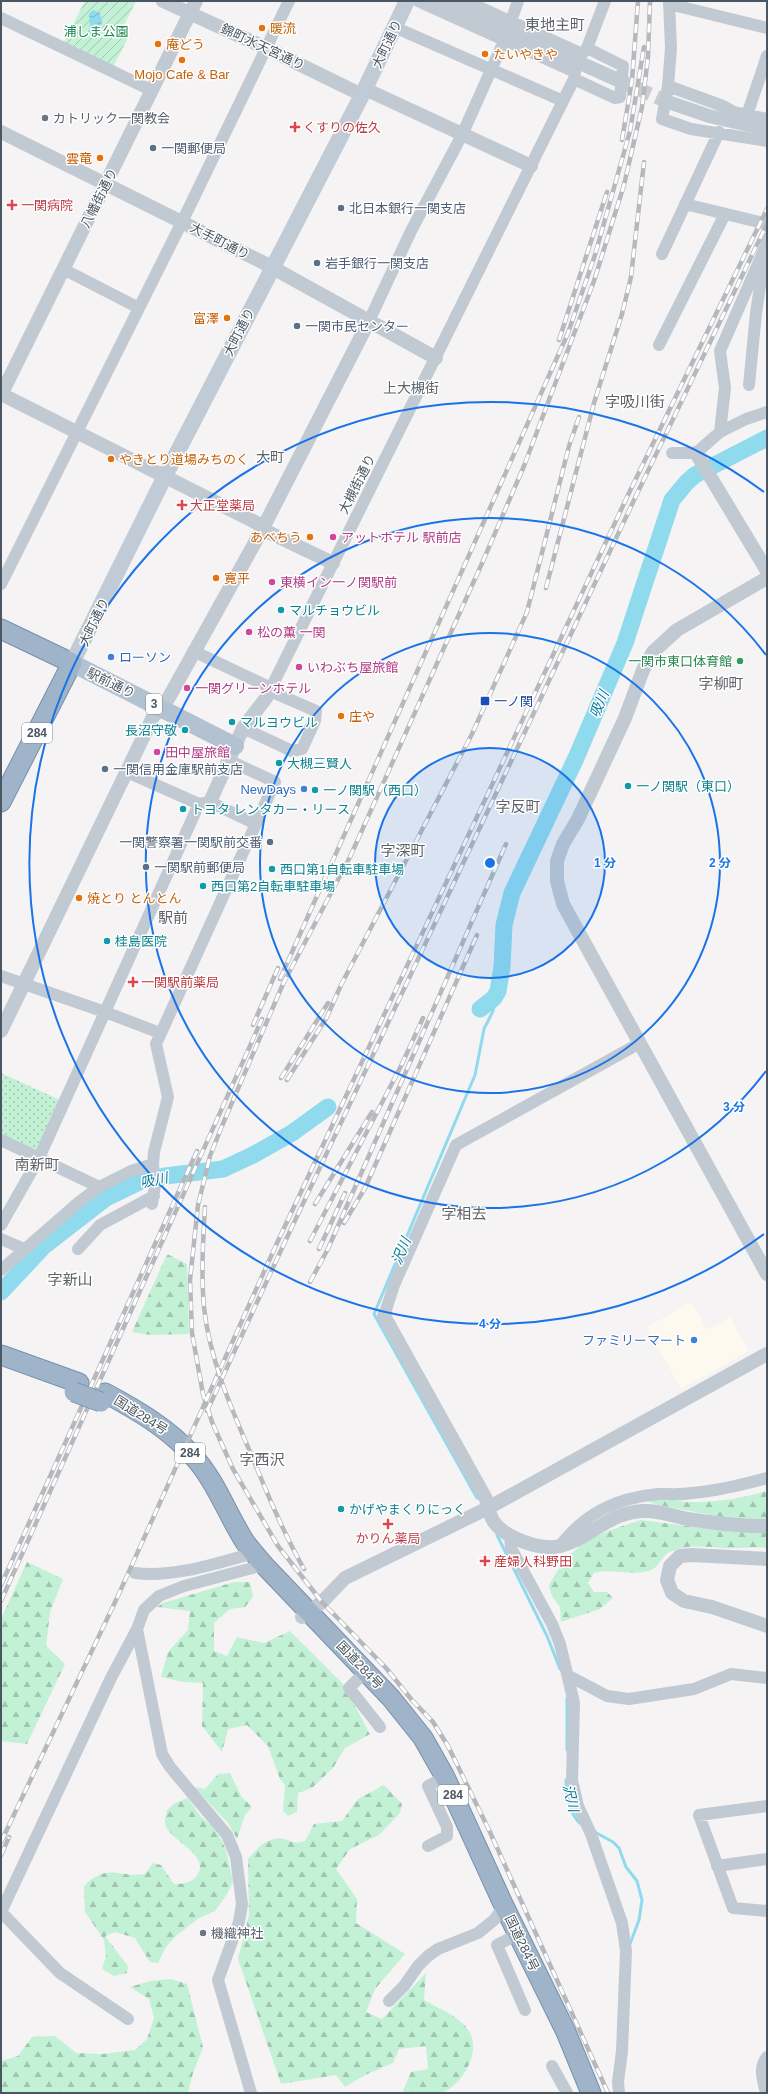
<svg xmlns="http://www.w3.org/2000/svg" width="768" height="2094" font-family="Helvetica,'Noto Sans JP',sans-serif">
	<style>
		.commercial { fill: #fdf9ef }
		.grass { fill: url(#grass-dots) }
		.forest { fill: url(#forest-firs) }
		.garden { fill: url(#garden-furrows) }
		.water { fill: url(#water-waves) }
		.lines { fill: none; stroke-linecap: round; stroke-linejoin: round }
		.stream { stroke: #90daee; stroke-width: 3 }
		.river { stroke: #90daee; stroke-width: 17 }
		.tertiary-tunnel { stroke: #caccce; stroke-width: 14; stroke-dasharray: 14 7; stroke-linecap: butt }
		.trunk-casing { stroke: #7690ad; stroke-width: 21 }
		.minor { stroke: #c1cad2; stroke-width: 12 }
		.tertiary { stroke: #c1cad2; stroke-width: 14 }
		.secondary { stroke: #c1cbd6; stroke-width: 16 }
		.primary { stroke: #b3c2d1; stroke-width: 18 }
		.trunk { stroke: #9fb4c9; stroke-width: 19 }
		.rail-casing { stroke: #b5b8bd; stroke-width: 4.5 }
		.rail { stroke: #fff; stroke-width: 3; stroke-dasharray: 9; stroke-linecap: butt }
		.trunk-bridge-casing { stroke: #7690ad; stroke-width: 21; stroke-linecap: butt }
		.trunk-bridge { stroke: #9fb4c9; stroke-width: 19 }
		.ring { fill: none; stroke: #1a73e8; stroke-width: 2 }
		.food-dot { fill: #e8710a; stroke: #fff; stroke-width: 1.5 }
		.worship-dot { fill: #6b7280; stroke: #fff; stroke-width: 1.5 }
		.health-dot { fill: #e0444e; stroke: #fff; stroke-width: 1.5 }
		.service-dot { fill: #5c6f8a; stroke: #fff; stroke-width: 1.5 }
		.hotel-dot { fill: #d1479c; stroke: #fff; stroke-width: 1.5 }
		.culture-dot { fill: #0f9aa8; stroke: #fff; stroke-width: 1.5 }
		.shop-dot { fill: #3f7fe0; stroke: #fff; stroke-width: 1.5 }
		.leisure-dot { fill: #2e9e5b; stroke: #fff; stroke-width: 1.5 }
		.transit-dot { fill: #1a4fb4; stroke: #fff; stroke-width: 1.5 }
		.labels { text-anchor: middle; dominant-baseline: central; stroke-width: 3; stroke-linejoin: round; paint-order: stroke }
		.shield { fill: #fff; stroke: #808990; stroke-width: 1 }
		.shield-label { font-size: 12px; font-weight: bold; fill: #4a5661 }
		.food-label { font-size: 13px; fill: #c56008; stroke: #fff; text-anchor: start }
		.park-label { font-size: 13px; fill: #17864f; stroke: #fff }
		.street-label { font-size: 13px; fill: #4a5661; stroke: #fff }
		.worship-label { font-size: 13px; fill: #5b616d; stroke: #fff; text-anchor: start }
		.health-label { font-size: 13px; fill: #be3a42; stroke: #fff; text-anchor: start }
		.service-label { font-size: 13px; fill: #4e5e75; stroke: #fff; text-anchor: start }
		.hotel-label { font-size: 13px; fill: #b23c85; stroke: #fff; text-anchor: start }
		.culture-label { font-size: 13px; fill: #0d838f; stroke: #fff; text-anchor: start }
		.shop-label { font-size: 13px; fill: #366cbe; stroke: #fff; text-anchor: end }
		.leisure-label { font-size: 13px; fill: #27864d; stroke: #fff; text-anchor: end }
		.transit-label { font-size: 13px; fill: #164399; stroke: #fff; text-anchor: start }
		.neighbourhood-label { font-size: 14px; fill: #5f6368; stroke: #fff }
		.water-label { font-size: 14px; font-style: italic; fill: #0c7c9b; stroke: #fff }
		.quarter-label { font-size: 15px; fill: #5f6368; stroke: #fff }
		.centre { fill: #1a73e8; stroke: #fff; stroke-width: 2 }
		.ring-label { font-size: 12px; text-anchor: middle; font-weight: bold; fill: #1a73e8; stroke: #fff; stroke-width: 3; stroke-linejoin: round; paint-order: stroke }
	</style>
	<defs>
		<pattern id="grass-dots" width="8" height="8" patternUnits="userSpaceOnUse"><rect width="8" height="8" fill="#c3f1d5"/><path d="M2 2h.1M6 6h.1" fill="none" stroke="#a0c6b0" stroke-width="1.8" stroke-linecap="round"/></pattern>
		<pattern id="forest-firs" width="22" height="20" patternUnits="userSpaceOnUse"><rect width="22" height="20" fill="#c3f1d5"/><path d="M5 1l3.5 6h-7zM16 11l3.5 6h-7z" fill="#a0c6b0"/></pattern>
		<pattern id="garden-furrows" width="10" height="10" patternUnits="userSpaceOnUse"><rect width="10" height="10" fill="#c3f1d5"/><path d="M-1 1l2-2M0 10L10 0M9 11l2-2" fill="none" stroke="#a0c6b0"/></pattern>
		<pattern id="water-waves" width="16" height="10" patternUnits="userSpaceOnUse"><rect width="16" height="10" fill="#90daee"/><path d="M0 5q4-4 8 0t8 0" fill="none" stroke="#78b4c4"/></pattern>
	</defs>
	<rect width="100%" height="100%" fill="#f5f3f3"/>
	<path class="commercial" d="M 692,1302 L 707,1330 L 730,1317 L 749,1351 L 681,1389 L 647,1327 Z"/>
	<path class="grass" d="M 1,1073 L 60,1100 L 36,1151 L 1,1135 Z"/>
	<path class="forest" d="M 167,1254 L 187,1264 L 189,1334 L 151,1335 L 132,1332 Z
		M 767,1491 L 767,1520 L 727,1518 L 659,1505 L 649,1502 C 661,1494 677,1502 689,1502 C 716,1503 742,1498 767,1491 Z
		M 641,1520 L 725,1531 L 767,1533 L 767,1548 C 753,1546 739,1549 724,1548 C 706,1547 688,1544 670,1552 C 660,1557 660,1568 648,1571 C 630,1576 613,1568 594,1573 L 588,1583 L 594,1592 L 607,1592 L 613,1598 L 600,1609 L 561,1622 L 560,1607 L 552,1596 L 549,1586 C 570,1542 597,1534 641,1520 Z
		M 27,1562 L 63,1579 L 50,1612 L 46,1646 L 65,1664 L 27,1744 L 1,1741 L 1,1619 Z
		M 234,1582 L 250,1582 L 253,1597 L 245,1607 L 230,1609 L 214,1623 L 214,1651 L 227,1656 L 237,1637 L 264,1643 L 290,1631 L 343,1684 L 370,1734 L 345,1748 L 333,1768 L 312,1788 L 298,1793 L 297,1812 L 288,1816 L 283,1811 L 285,1785 L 280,1779 L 268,1746 L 247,1725 L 228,1729 L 222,1752 L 202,1726 L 203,1683 L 184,1682 L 161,1677 L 168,1652 L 188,1630 L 190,1611 L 157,1607 L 163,1603 Z
		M 230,1773 L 241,1796 L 252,1807 L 245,1815 L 237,1839 L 228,1823 L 194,1787 L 205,1789 L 218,1774 Z
		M 384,1785 L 402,1804 L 400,1813 L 379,1835 L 350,1849 L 336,1869 L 357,1899 L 356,1923 L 405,1954 L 375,1989 L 366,2012 L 382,2019 L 426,1973 L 424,2000 C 438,2008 456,2015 466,2027 C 484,2047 465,2083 442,2093 C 435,2094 412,2093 402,2093 L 411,2072 L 428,2069 L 426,2046 L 399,2049 L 393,2063 L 365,2075 L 345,2087 L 336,2075 L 281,2084 L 238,1959 L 249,1915 L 248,1859 C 257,1849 267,1836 284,1839 C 294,1842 294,1844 305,1841 L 314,1824 L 342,1821 L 358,1799 Z
		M 188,1798 L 201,1817 L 211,1825 L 221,1839 L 226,1850 L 233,1881 L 227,1894 L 215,1911 L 199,1918 L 177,1935 L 166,1947 L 158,1963 L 150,1962 L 135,1938 L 115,1932 L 105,1936 L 128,1966 L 127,1973 L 114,1976 L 102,1969 L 106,1956 L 104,1940 L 85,1912 L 84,1886 C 108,1862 118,1878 145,1874 L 153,1863 L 161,1865 L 174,1884 C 183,1884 193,1883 198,1874 C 209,1854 171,1841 166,1826 C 164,1822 166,1815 167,1810 L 175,1803 Z
		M 171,1979 L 187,1984 L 203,2047 L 193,2073 L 188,2093 L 1,2093 L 1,2061 L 18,2056 L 32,2037 L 55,2036 L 76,2053 L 102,2054 L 135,2050 L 147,2039 L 154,2018 L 149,1999 L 130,1987 L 150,1981 Z"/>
	<path class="garden" d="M 85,1 L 136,1 L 120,33 L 128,38 L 113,67 L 64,42 Z"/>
	<path class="water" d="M 93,10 L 100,13 L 102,21 L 99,36 L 90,36 L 89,14 Z"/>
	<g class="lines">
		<path class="stream" d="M 477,1498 L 374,1314 L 475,1075 L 484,1029 L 493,1011 L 498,991
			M 497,1535 L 547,1636 L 560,1669
			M 567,1750 L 567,1698
			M 566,1780 C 566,1794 570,1816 581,1824
			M 593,1831 L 613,1842 L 619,1848 L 626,1867 L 637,1881 L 642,1900 L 639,1920 L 630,1944"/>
		<path class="river" d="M 480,1009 L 494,998 L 498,991 L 502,967 L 504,925 L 512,893 L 576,758 L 625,643 L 672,500 L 687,482 L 695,475 L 767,438
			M 1,1292 L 44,1246 L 106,1198 L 141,1181 L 165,1176 L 223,1169 L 253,1155 L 292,1133 L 328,1107"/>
		<path class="tertiary-tunnel" d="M 618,80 L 668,102"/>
		<g class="trunk-casing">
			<path id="trunk" d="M 1,629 L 72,663 L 1,802
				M 1,1355 L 79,1383
				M 105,1393 C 137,1410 168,1428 193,1456 C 216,1481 227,1514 245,1542 C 251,1550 258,1558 264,1565 L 391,1698 L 423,1738 L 445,1777 L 504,1906 L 566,2032 L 591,2093"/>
		</g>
		<path class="minor" d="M 466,1 L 582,54 L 587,48
			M 669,4 L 767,28
			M 1,18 L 151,90
			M 511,21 L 518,1
			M 394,27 L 563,101
			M 574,79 L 615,98 L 620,97 L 623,66 L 587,48 L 605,1
			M 668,86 L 671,48 L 669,1
			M 747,115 L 767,56
			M 767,119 L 734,112 L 723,106 L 668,86 L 662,119 L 691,129 L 767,141
			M 685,204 L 767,224
			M 662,254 L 719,132
			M 63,269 L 139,308
			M 369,321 L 411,231 L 462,135 L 504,41
			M 659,345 L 725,214
			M 749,385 L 756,313 L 767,239
			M 720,432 L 746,419 L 767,412
			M 672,453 L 696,453 L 720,432 L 725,388 L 720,351 L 765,248
			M 1,584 L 182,222 L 289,1
			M 193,651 L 271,688 L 574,79 L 575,72 L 418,1
			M 243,728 L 292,751 L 302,749 L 315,721 L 316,711 L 270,691
			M 127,772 L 199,804
			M 1,976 L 105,1012 L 160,1033
			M 1,1140 L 99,1187
			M 152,1204 L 155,1185 L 153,1164 L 154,1152 L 168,1097 L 156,1044 L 275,782 L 230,761
			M 1,1225 L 39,1158 L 199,804 L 210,802 L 256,824
			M 1,1239 L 24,1249
			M 78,1249 L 100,1225 L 154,1196
			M 1,1270 L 79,1202 L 99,1187 L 131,1171 L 153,1164
			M 385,1313 L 394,1285 L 456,1145 L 640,1043
			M 510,1536 L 511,1548 L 552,1624 L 560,1644 L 574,1703 L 572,1780 L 578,1806 L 591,1834 L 622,1923 L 626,1951 L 622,2051 L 618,2082 L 619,2093
			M 559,1547 C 585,1513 616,1498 658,1494 C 669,1494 681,1495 692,1493 C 718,1491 742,1485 767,1478
			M 135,1573 C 174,1578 217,1563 254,1553
			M 366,1671 L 349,1688 L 380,1727
			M 569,1676 L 607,1696 L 629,1699 L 694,1689 L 731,1674 L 767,1678
			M 767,1806 L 699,1815 L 733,1908 L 767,1911
			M 428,1846 L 447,1836 L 447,1827 L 428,1786 L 445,1777
			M 717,1866 L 767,1859
			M 1,1912 L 111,1678 L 137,1629
			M 1,1912 L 60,1973 L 128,2019
			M 518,1934 L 497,1945 L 525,2010
			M 389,2001 L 404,1986 L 418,1966 L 428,1956 L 438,1949 L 478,1933 L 494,1920 L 504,1906
			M 552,2066 L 567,2093
			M 251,2093 L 218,1980 L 239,1922 L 242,1904 L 236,1857 L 227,1835 L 170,1767 L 162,1754 L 137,1629 L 144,1610 L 159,1596 L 184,1586 L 264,1565
			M 766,2093 C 763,2080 758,2068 767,2057"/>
		<path class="tertiary" d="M 163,1 L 266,48 L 362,95
			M 442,1 L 618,80
			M 365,89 L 531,166
			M 668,102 L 709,116 L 767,129
			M 1,132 L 264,263 L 436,358
			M 1,394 L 257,523 L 268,532 L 333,563
			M 1,395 L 196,1
			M 696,453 L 767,571
			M 767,578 L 677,630 L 653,652 L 643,670 L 625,718 L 578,819 L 563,844 L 557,861 L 557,881 L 563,904 L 767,1274
			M 210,802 L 243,728 L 266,698 L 271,688
			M 1,1031 L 153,717 L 168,699 L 263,528 L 369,321
			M 385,1313 L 384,1316 L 486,1499 C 488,1506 489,1515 494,1522 C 505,1538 541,1551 560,1546 C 592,1538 606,1513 643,1511 C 657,1510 674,1516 688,1519 C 714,1523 741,1527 767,1526
			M 767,1559 L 692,1555 L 680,1556 L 670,1566 L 667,1580 L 672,1593 L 684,1601 L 712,1607 L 767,1626
			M 302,1617 L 322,1602 L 345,1578 L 488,1508 L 767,1354"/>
		<path class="secondary" d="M 72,663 L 165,476 L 362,95 L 407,1"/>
		<path class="primary" d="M 72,663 L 235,746"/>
		<use href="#trunk" class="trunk"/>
		<g class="rail-casing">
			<path id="rail" d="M 622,140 L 632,80 L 638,1
				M 559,340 L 607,192
				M 546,588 L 594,403 L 622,314 L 631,277 L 644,162
				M 280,979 L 568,333 L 595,255 L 630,131 L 644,47
				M 253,1025 L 278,968
				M 281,1078 L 328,1003
				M 287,1080 L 327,1017 L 341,985 L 472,734 L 527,612 L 569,446 L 579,417
				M 315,1204 L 372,1112
				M 205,1207 C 203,1241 201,1274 204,1307 C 209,1357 231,1408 251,1454 C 267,1493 283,1532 304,1569
				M 344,1223 L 365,1188 L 477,935
				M 310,1241 L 401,1066 L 423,1018
				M 319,1249 L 345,1193
				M 327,1251 L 506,844
				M 310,1282 L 329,1247
				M 207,1411 L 283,1246 L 635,498 L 767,224
				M 1,1585 L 197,1151
				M 1,1601 L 262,1019
				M 1,1842 L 117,1598 L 277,1243 L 628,495 L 767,209
				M 1,1855 L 9,1837
				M 608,2093 L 489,1830 L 448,1746 L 433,1722 L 411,1699 L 386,1668 L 322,1602 L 278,1546 L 233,1469 L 212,1422 L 203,1394 L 192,1333 L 190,1280 L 198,1205 L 210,1156 L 222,1126 L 283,984 L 350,857 L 483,561 L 524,466 L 594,281 L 624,185 L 642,107 L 648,57 L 650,1"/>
		</g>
		<use href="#rail" class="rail"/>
		<g class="trunk-bridge-casing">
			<path id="trunk-bridge" d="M 74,1392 L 101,1402"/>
		</g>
		<use href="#trunk-bridge" class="trunk-bridge"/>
	</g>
	<circle cx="490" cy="863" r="115" fill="#1a73e8" fill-opacity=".12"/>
	<g class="ring">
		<circle cx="490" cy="863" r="115"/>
		<circle cx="490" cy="863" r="230"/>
		<path d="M766 1071A345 345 0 1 1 766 655"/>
		<path d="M764 1234A461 461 0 1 1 764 492"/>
	</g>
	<g class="food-dot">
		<circle cx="262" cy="28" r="4"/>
		<circle cx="158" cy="44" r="4"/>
		<circle cx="485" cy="54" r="4"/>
		<circle cx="182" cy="60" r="4"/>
		<circle cx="100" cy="158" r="4"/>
		<circle cx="227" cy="318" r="4"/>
		<circle cx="111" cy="459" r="4"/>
		<circle cx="310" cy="537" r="4"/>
		<circle cx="216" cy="578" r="4"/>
		<circle cx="341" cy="716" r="4"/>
		<circle cx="79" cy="898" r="4"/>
	</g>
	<g class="worship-dot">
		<circle cx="45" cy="118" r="4"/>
		<circle cx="203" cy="1933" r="4"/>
	</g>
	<g class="health-dot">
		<path d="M293 121h4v4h4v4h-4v4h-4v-4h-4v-4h4z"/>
		<path d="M10 199h4v4h4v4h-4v4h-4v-4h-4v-4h4z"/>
		<path d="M180 499h4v4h4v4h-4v4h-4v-4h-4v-4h4z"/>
		<path d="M131 976h4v4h4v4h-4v4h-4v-4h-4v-4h4z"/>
		<path d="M386 1518h4v4h4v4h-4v4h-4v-4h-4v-4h4z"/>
		<path d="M483 1555h4v4h4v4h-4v4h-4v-4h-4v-4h4z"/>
	</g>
	<g class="service-dot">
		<circle cx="153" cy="148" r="4"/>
		<circle cx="341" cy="208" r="4"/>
		<circle cx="317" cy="263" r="4"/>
		<circle cx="297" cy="326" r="4"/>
		<circle cx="105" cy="769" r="4"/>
		<circle cx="270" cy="842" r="4"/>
		<circle cx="146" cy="867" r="4"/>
	</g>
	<g class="hotel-dot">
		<circle cx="333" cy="537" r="4"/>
		<circle cx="272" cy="582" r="4"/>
		<circle cx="249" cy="632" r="4"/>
		<circle cx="299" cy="667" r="4"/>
		<circle cx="187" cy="688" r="4"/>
		<circle cx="157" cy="752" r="4"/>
	</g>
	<g class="culture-dot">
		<circle cx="281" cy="610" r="4"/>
		<circle cx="232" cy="722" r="4"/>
		<circle cx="185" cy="730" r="4"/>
		<circle cx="279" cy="763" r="4"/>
		<circle cx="628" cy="786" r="4"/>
		<circle cx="315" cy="790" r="4"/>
		<circle cx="183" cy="809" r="4"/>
		<circle cx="272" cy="869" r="4"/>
		<circle cx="203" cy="886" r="4"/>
		<circle cx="107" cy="941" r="4"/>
		<circle cx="341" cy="1509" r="4"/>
	</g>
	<g class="shop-dot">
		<circle cx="111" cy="657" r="4"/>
		<circle cx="304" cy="789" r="4"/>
		<circle cx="694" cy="1340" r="4"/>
	</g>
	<circle class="leisure-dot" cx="740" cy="661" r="4"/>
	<rect class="transit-dot" x="480" y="696" width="10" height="10" rx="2"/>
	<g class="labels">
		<g class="shield">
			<rect x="146" y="694" width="16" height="20" rx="3"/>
			<rect x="22" y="723" width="30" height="20" rx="3"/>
			<rect x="175" y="1443" width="30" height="20" rx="3"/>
			<rect x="438" y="1785" width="30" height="20" rx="3"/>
		</g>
		<g class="shield-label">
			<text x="154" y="704">3</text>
			<text x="37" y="733">284</text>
			<text x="190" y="1453">284</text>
			<text x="453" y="1795">284</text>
		</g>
		<g class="food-label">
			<text x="270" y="28">暖流</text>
			<text x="166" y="44">庵どう</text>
			<text x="493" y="54">たいやきや</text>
			<text x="182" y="74" text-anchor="middle">Mojo Cafe &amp; Bar</text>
			<text x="92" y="158" text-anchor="end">雲竜</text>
			<text x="219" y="318" text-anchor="end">富澤</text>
			<text x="119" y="459">やきとり道場みちのく</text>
			<text x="302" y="537" text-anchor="end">あべちう</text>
			<text x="224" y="578">寛平</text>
			<text x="349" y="716">庄や</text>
			<text x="87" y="898">焼とり とんとん</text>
		</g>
		<g class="park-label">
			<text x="96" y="31">浦しま公園</text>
		</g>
		<g class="street-label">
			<text transform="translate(387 44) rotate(-65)">大町通り</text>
			<text transform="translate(263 47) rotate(25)">錦町水天宮通り</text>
			<text transform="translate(99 198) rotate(-63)">八幡街通り</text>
			<text transform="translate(220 241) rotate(27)">大手町通り</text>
			<text transform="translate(239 332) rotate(-63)">大町通り</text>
			<text transform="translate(357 484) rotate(-63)">大槻街通り</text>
			<text transform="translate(94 622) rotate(-64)">大町通り</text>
			<text transform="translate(111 683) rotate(26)">駅前通り</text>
			<text transform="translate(141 1415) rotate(32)">国道284号</text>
			<text transform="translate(360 1665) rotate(46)">国道284号</text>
			<text transform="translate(522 1943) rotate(64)">国道284号</text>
		</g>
		<g class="worship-label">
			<text x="53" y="118">カトリック一関教会</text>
			<text x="211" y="1933">機織神社</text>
		</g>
		<g class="health-label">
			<text x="303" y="127">くすりの佐久</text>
			<text x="21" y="205">一関病院</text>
			<text x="190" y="505">大正堂薬局</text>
			<text x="141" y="982">一関駅前薬局</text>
			<text x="388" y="1538" text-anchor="middle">かりん薬局</text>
			<text x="494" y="1561">産婦人科野田</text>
		</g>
		<g class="service-label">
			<text x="161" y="148">一関郵便局</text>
			<text x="349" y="208">北日本銀行一関支店</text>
			<text x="325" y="263">岩手銀行一関支店</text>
			<text x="305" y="326">一関市民センター</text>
			<text x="113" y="769">一関信用金庫駅前支店</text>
			<text x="262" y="842" text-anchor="end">一関警察署一関駅前交番</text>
			<text x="154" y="867">一関駅前郵便局</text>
		</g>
		<g class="hotel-label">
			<text x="341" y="537">アットホテル 駅前店</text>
			<text x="280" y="582">東横イン一ノ関駅前</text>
			<text x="257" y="632">松の薫 一関</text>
			<text x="307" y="667">いわぶち屋旅館</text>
			<text x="195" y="688">一関グリーンホテル</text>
			<text x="165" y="752">田中屋旅館</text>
		</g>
		<g class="culture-label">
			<text x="289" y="610">マルチョウビル</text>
			<text x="240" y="722">マルヨウビル</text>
			<text x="177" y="730" text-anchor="end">長沼守敬</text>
			<text x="287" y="763">大槻三賢人</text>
			<text x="636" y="786">一ノ関駅（東口）</text>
			<text x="323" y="790">一ノ関駅（西口）</text>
			<text x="191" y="809">トヨタ レンタカー・リース</text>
			<text x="280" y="869">西口第1自転車駐車場</text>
			<text x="211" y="886">西口第2自転車駐車場</text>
			<text x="115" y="941">桂島医院</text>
			<text x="349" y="1509">かげやまくりにっく</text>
		</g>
		<g class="shop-label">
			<text x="119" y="657" text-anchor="start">ローソン</text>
			<text x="296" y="789">NewDays</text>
			<text x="686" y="1340">ファミリーマート</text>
		</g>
		<g class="leisure-label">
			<text x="732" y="661">一関市東口体育館</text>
		</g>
		<g class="transit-label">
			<text x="494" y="701">一ノ関</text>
		</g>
		<g class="neighbourhood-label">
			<text x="411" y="388">上大槻街</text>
			<text x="270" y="457">大町</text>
		</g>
		<g class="water-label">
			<text transform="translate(599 704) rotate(-67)">吸川</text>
			<text transform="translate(154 1180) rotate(-12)">吸川</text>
			<text transform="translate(401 1251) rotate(-67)">沢川</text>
			<text transform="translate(571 1798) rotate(77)">沢川</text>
		</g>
		<g class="quarter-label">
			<text x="555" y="24">東地主町</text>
			<text x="635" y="401">字吸川街</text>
			<text x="721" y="683">字柳町</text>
			<text x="518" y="806">字反町</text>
			<text x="403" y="850">字深町</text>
			<text x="173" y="917">駅前</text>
			<text x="37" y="1164">南新町</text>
			<text x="464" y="1213">字相去</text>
			<text x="70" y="1279">字新山</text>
			<text x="262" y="1459">字西沢</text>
		</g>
	</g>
	<circle cx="490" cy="863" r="6" class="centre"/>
	<g class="ring-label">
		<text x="605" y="867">1 分</text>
		<text x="720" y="867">2 分</text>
		<text x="734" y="1111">3 分</text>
		<text x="490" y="1328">4 分</text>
	</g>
	<rect width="768" height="2094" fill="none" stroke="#4a5661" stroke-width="4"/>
</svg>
